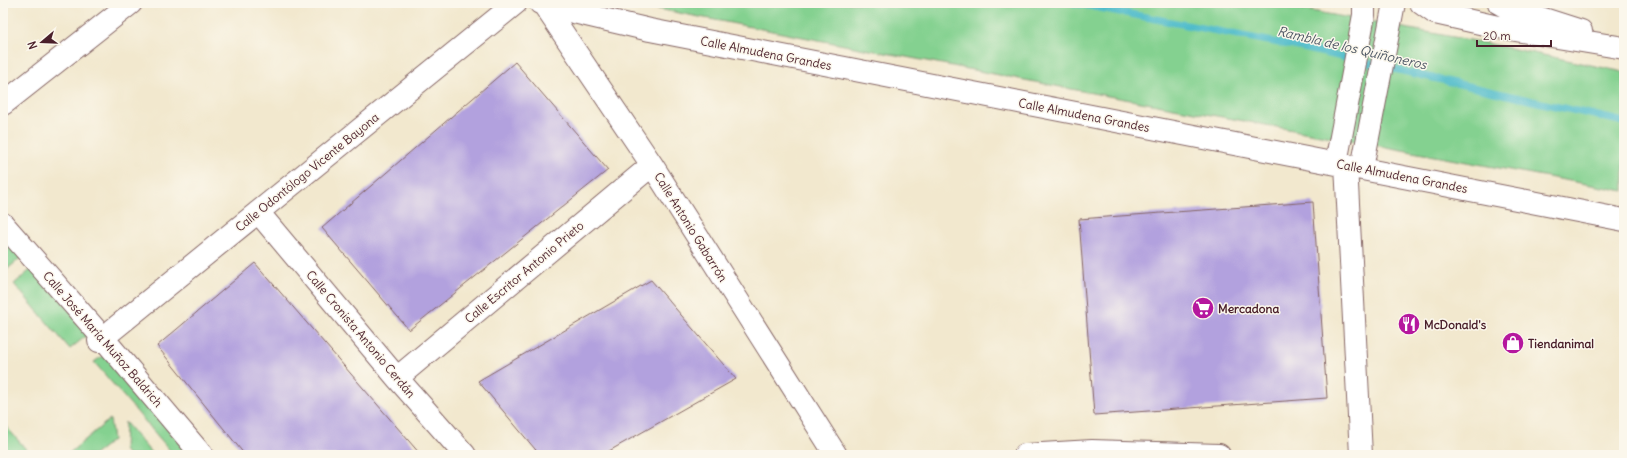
<svg xmlns="http://www.w3.org/2000/svg" width="1627" height="458" font-family="Delius,sans-serif">
	<style>
		.green { fill: #84d190; stroke: #67785e }
		.lines { fill: none; stroke-linecap: round; stroke-linejoin: round }
		.stream { stroke: #4fbcca; stroke-width: 7 }
		.building { fill: #b2a1de }
		.street-casing { stroke: #856564; stroke-width: 24 }
		.secondary-casing { stroke: #856564; stroke-width: 24 }
		.street { stroke: #fff; stroke-width: 22 }
		.secondary { stroke: #fff; stroke-width: 22 }
		.labels { text-anchor: middle; dominant-baseline: central; stroke-width: 3; stroke-linejoin: round; paint-order: stroke }
		.street-label { font-size: 12px; fill: #4a1f2b; stroke: #fbf7ec }
		.poi-label { font-size: 12px; font-weight: bold; fill: #4a1f2b; stroke: #fbf7ec; text-anchor: start }
		.water-label { font-size: 13px; font-style: italic; fill: #4c5663; stroke: #fbf7ec }
	</style>
	<rect width="100%" height="100%" fill="#fbf7ec"/>
	<filter id="ink" filterUnits="userSpaceOnUse"><feTurbulence type="fractalNoise" baseFrequency=".025" numOctaves="2"/><feDisplacementMap in="SourceGraphic" scale="8" xChannelSelector="R" yChannelSelector="G"/><feConvolveMatrix kernelMatrix="1 2 1 2 8 2 1 2 1" color-interpolation-filters="sRGB"/></filter>
	<filter id="wash" filterUnits="userSpaceOnUse"><feTurbulence type="fractalNoise" baseFrequency=".012" numOctaves="4" result="noise"/><feDisplacementMap in="SourceGraphic" scale="16" xChannelSelector="R" yChannelSelector="G"/><feGaussianBlur stdDeviation="0.9" result="paint"/><feColorMatrix in="noise" values="0 0 0 0 0 0 0 0 0 0 0 0 0 0 0 0 0 1.4 0 .05"/><feComposite in="paint" operator="in"/></filter>
	<g filter="url(#wash)">
		<rect width="100%" height="100%" fill="#f2e8ce"/>
		<path class="green" d="M 639,3 L 1268,3 L 1481,42 L 1624,72 L 1624,191 L 1092,93 L 653,8 Z
			M 3,229 L 25,254 L 3,273 Z
			M 35,266 L 91,332 L 70,349 L 14,284 Z
			M 108,352 L 196,455 L 174,455 L 94,362 Z
			M 110,419 L 113,440 L 94,455 L 67,455 Z
			M 125,422 L 153,455 L 128,455 L 124,450 Z
			M 3,423 L 31,455 L 10,455 L 3,447 Z"/>
		<g class="lines">
			<path class="stream" d="M 1074,3 L 1294,46 L 1624,122"/>
		</g>
		<g id="blocks">
			<path class="building" d="M 515,62 L 608,170 L 409,330 L 322,228 Z
				M 1313,202 L 1327,398 L 1094,415 L 1079,219 Z
				M 255,263 L 421,455 L 245,455 L 157,346 Z
				M 651,280 L 736,379 L 602,455 L 540,455 L 478,381 Z"/>
		</g>
	</g>
	<g filter="url(#ink)">
		<use href="#blocks" fill-opacity="0" stroke="#856564" stroke-width="1"/>
		<g class="lines">
			<g class="street-casing">
				<path id="street" d="M 540,3 L 544,5 L 652,165 L 836,455
					M 544,5 L 650,30 L 1624,220
					M 3,104 L 131,3
					M 1336,163 L 1364,15 L 1364,3
					M 1346,165 L 1361,455
					M 1362,168 L 1394,3
					M 258,212 L 397,378 L 465,455
					M 3,224 L 103,338 L 202,455
					M 99,341 L 516,3
					M 397,378 L 652,165
					M 1025,455 L 1092,451 L 1219,455"/>
			</g>
			<g class="secondary-casing">
				<path id="secondary" d="M 1421,3 L 1435,13 L 1498,27 L 1624,48
					M 1499,3 L 1506,7 L 1581,31"/>
			</g>
			<use href="#street" class="street"/>
			<use href="#secondary" class="secondary"/>
		</g>
	</g>
	<defs>
		<g id="supermarket-disc" transform="scale(1.15)"><circle r="9.5" fill="#b5179e" stroke="#fbf7ec"/><path d="M-6-5.5h2.5l.6 2H6L4.5 2H-2.5L-4.4-4H-6ZM-1.5 3.2a1.3 1.3 0 1 0 .1 0ZM3 3.2a1.3 1.3 0 1 0 .1 0Z" fill="#fff"/></g>
		<g id="restaurant-disc" transform="scale(1.15)"><circle r="9.5" fill="#b5179e" stroke="#fbf7ec"/><path d="M-5-6h1v4h1v-4h1v4h1v-4h1v5L-1.5 .5V6h-2V.5L-5-1ZM5-6V6H3V1.5H1.5Q1.5-4 5-6Z" fill="#fff"/></g>
		<g id="shop-disc" transform="scale(1.15)"><circle r="9.5" fill="#b5179e" stroke="#fbf7ec"/><path d="M-5-2.5h2.3a2.7 3.5 0 0 1 5.4 0H5L5.5 6h-11ZM-1.5-2.5h3a1.5 2.3 0 0 0-3 0Z" fill="#fff"/></g>
	</defs>
	<g fill-rule="evenodd">
		<use href="#supermarket-disc" x="1203" y="308"/>
		<use href="#restaurant-disc" x="1409" y="324"/>
		<use href="#shop-disc" x="1513" y="343"/>
	</g>
	<g class="labels">
		<g class="street-label">
			<text transform="translate(766 53) rotate(11)">Calle Almudena Grandes</text>
			<text transform="translate(1084 115) rotate(11)">Calle Almudena Grandes</text>
			<text transform="translate(307 172) rotate(-39)">Calle Odontólogo Vicente Bayona</text>
			<text transform="translate(1402 176) rotate(11)">Calle Almudena Grandes</text>
			<text transform="translate(691 227) rotate(58)">Calle Antonio Gabarrón</text>
			<text transform="translate(524 272) rotate(-40)">Calle Escritor Antonio Prieto</text>
			<text transform="translate(361 334) rotate(50)">Calle Cronista Antonio Cerdán</text>
			<text transform="translate(103 339) rotate(49)">Calle José María Muñoz Baldrich</text>
		</g>
		<g class="poi-label">
			<text x="1218" y="308">Mercadona</text>
			<text x="1424" y="324">McDonald's</text>
			<text x="1528" y="343">Tiendanimal</text>
		</g>
		<g class="water-label">
			<text transform="translate(1352 48) rotate(13)">Rambla de los Quiñoneros</text>
		</g>
	</g>
	<rect width="1627" height="458" fill="none" stroke="#fbf7ec" stroke-width="16"/>
	<g transform="translate(42 42) rotate(251)" stroke="#fbf7ec" stroke-width="3" paint-order="stroke">
	<path d="M0-3L7 15L0 10L-7 15Z" fill="#4a1f2b"/>
	<text y="-6" font-size="11" font-weight="bold" text-anchor="middle" fill="#4a1f2b">N</text>
	</g>
	<path d="M1477 40v6h74v-6" fill="none" stroke="#4a1f2b" stroke-width="2"/>
	<text x="1483" y="40" font-size="12" fill="#4a1f2b" stroke="#fbf7ec" stroke-width="3" paint-order="stroke">20 m</text>
</svg>
